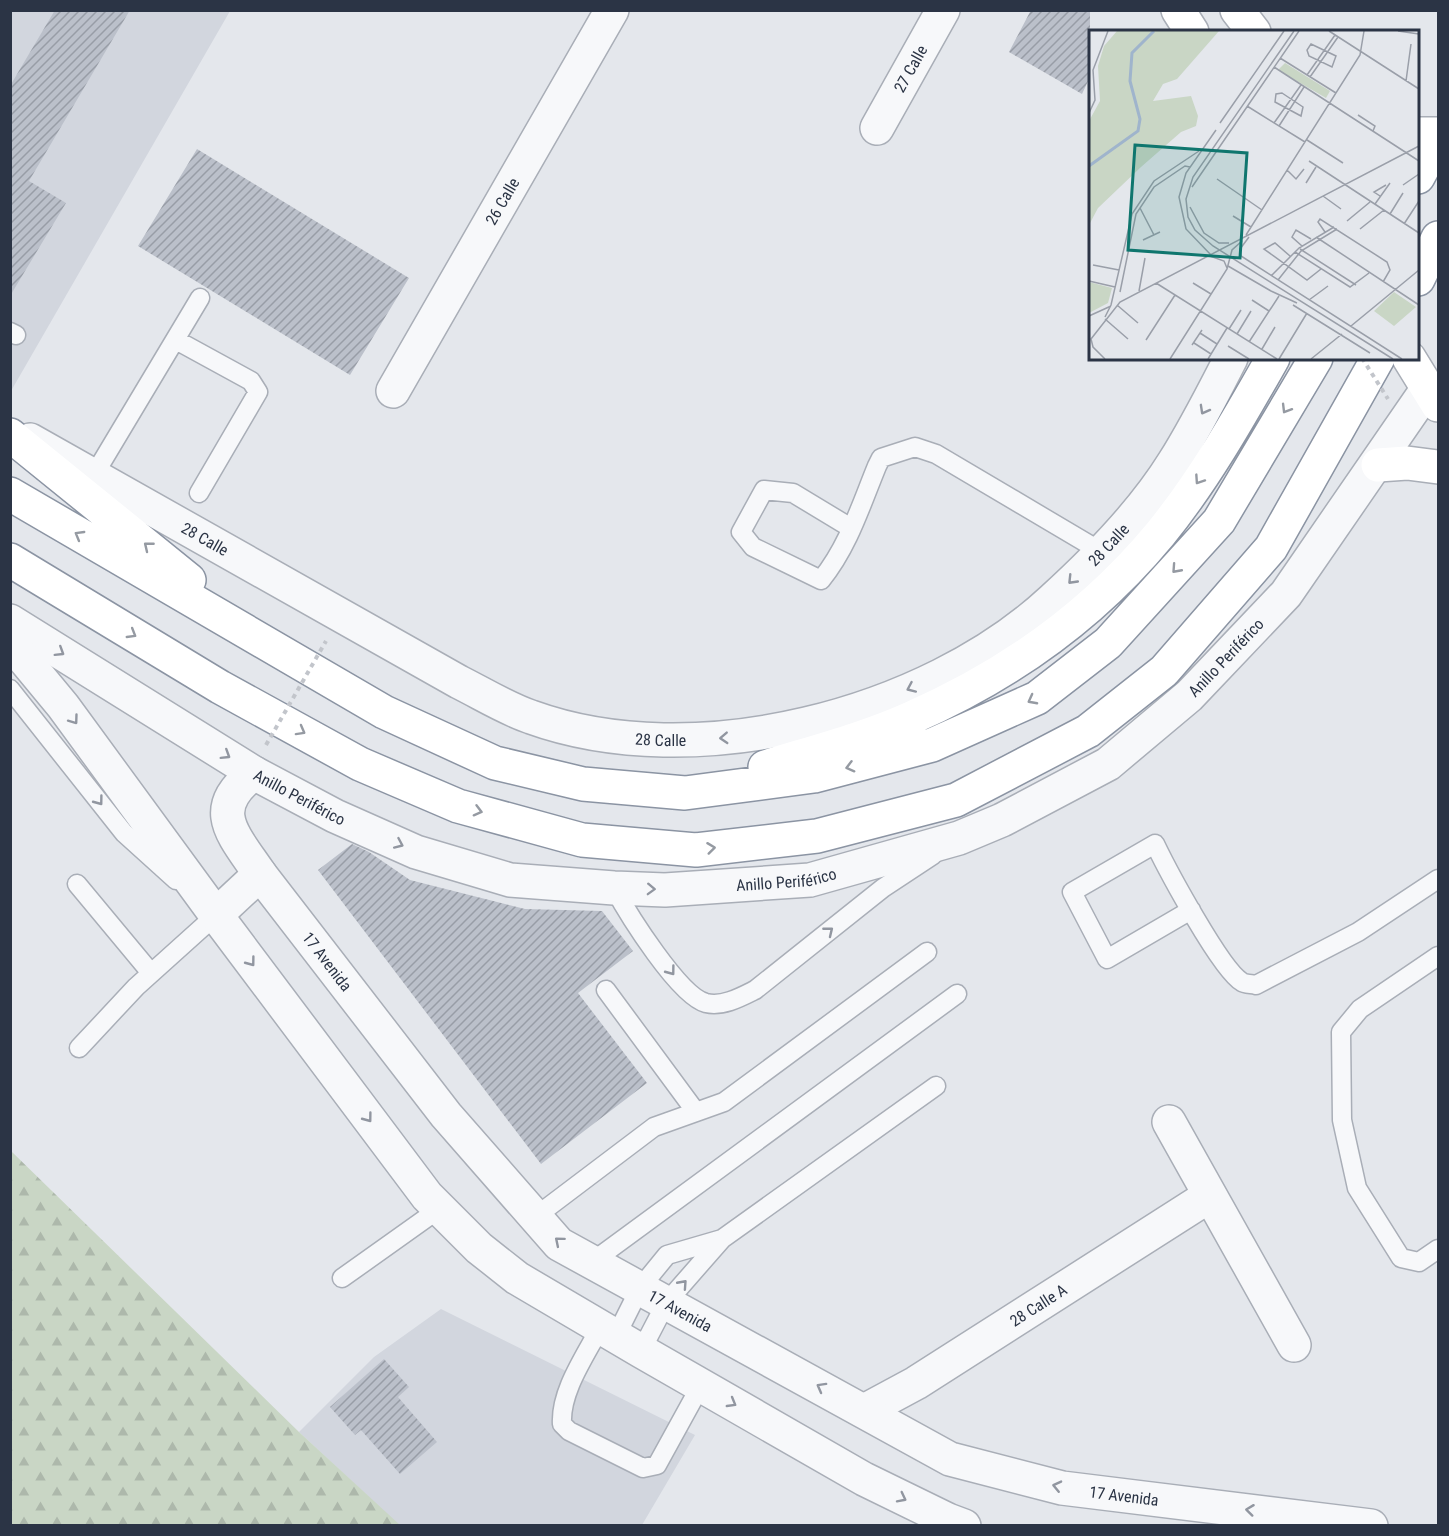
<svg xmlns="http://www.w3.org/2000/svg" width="1449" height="1536" font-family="'Roboto Condensed',sans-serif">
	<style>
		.built { fill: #d2d6de }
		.forest { fill: url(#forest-firs) }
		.building { fill: url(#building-hatch) }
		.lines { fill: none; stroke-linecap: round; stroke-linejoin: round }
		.service-casing { stroke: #a9aeb7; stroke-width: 21 }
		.minor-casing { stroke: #a9aeb7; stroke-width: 36 }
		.tertiary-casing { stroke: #a9aeb7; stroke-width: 36 }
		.secondary-casing { stroke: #a9aeb7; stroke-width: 36 }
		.trunk-casing { stroke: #8b94a3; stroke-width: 36 }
		.service { stroke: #f7f8fa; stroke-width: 18 }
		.minor { stroke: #f7f8fa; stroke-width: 33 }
		.tertiary { stroke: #f7f8fa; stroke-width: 33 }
		.secondary { stroke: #fff; stroke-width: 33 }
		.trunk { stroke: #fff; stroke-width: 33 }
		.path-bridge { stroke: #c2c5cb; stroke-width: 4; stroke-dasharray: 4.5 4.5; stroke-linecap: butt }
		.oneway { stroke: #959aa2 }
		.oneway2 { stroke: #9196a0 }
		.labels { text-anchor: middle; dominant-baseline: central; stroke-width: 6; stroke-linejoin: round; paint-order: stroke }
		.street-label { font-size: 16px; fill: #2b3445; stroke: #f4f6f9 }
		.inset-river { fill: none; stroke: #9fb4cc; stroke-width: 3 }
		.inset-road { fill: none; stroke: #9a9fa9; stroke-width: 1.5 }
		.view { fill: #0f766e; fill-opacity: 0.15; stroke: #0f766e; stroke-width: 3 }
		.inset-edge { fill: none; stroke: #2b3445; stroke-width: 3 }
	</style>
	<defs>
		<pattern id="forest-firs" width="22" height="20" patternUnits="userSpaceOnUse" patternTransform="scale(1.5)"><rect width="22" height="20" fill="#c9d6c5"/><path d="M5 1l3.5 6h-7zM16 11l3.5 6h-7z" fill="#adb8ab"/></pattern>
		<pattern id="building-hatch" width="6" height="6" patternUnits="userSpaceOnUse" patternTransform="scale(1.5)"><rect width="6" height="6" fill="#bbc0ca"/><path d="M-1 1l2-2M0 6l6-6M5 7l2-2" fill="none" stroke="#989da6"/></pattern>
	</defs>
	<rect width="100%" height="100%" fill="#e4e7ec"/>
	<path class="built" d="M 11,11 L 230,11 L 11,391 Z
		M 441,1309 L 695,1435 L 642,1525 L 400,1526 L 299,1432 L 374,1357 Z"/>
	<path class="forest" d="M 11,1151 L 299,1432 L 400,1525 L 11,1525 Z"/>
	<path class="building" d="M 55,10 L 130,10 L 29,181 L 66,203 L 10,296 L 10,86 Z
		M 1031,10 L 1090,10 L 1090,77 L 1082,94 L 1009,52 Z
		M 197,149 L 409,278 L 350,375 L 138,246 Z
		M 352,844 L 369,852 L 410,880 L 525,909 L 602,911 L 633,951 L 578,993 L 647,1083 L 541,1164 L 318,870 Z
		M 384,1359 L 409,1387 L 398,1397 L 437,1442 L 400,1474 L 361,1430 L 355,1435 L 330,1407 Z"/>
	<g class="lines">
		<g class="service-casing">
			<path id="service" d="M 10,332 L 16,335
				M 176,340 L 251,381 L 258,392 L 199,493
				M 94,475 L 200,298
				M 851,528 L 793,493 L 764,490 L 741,532 L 753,547 L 821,580 C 848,547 861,505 877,466 L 881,458 L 915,447 L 936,454 L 1100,551
				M 10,689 L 124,833 L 176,880
				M 77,884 L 151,973
				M 614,888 C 628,914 679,996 706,1003 C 723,1007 741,997 755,990 L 883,888 L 933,855
				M 1191,910 L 1107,959 L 1072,892 L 1155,844 C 1167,869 1221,970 1242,982 C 1245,984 1252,984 1256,985 L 1358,932 L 1438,879
				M 1438,956 L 1360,1009 L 1341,1032 L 1342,1120 L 1357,1188 L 1401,1258 L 1419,1262 L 1438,1249
				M 606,990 L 696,1112
				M 79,1048 L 136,987 L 216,915 L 210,910
				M 535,1217 L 654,1127 L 724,1102 L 927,952
				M 592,1262 L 957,994
				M 342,1278 L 439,1209
				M 601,1326 C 586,1355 560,1391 562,1424 L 569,1431 L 643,1468 L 657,1465 L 701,1385
				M 616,1336 L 640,1288 L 667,1255 L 722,1239
				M 641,1351 L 666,1303 L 722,1239 L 936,1086"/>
		</g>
		<g class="minor-casing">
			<g id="minor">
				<path id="s1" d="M 877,128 L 943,10"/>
				<path id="s2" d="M 393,391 L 612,10"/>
				<path d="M 1169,1122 L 1294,1345"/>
				<path id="s3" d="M 864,1411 L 916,1383 L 1209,1196"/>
			</g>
		</g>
		<g class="tertiary-casing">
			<g id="tertiary">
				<path id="s4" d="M 30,440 L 459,682 C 483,694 507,709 531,717 C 694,776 927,716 1052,600 C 1096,560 1143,512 1174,462 C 1195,429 1213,393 1231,358"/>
				<path id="s5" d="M 10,621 L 254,773 L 335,816 L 416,852 L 510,880 L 614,888 L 665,890 L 810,880 L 959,838 L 1002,820 L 1108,764 L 1189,696 L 1286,594 L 1428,388"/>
				<path d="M 10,642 L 63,706 L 216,915 L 427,1196 L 479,1248 L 517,1278 L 641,1351 L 864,1479 L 948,1520 L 964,1526"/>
				<path id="s6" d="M 254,773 C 206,809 233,834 260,874 L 446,1115 L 559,1244 L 950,1459 L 1062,1488 L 1371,1526"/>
				<path d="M 216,915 L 260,874"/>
			</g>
		</g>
		<g class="secondary-casing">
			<path id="secondary" d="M 1178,10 L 1192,32
				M 1237,10 L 1254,32
				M 1418,134 L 1438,134
				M 1409,358 L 1438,405
				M 1378,465 L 1407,463 L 1438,467"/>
		</g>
		<g class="trunk-casing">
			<path id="trunk" d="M 1418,177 L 1438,140
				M 1418,279 L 1438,238
				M 10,435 L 189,580
				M 10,494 L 384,712 L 495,763 L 583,784 L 685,793 L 814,776 L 932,745 L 1037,698 L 1108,643 L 1219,521 L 1316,358
				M 10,560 L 220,687 L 360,764 L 458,806 L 582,840 L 696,850 L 817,836 L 956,800 L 1088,731 L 1164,671 L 1271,548 L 1378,358
				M 765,767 C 813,752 864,739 911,718 C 1007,676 1093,615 1160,534 C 1204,480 1239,418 1273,358"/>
		</g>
		<use href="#service" class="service"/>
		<use href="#minor" class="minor"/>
		<use href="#tertiary" class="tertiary"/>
		<use href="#secondary" class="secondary"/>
		<use href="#trunk" class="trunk"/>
		<path class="path-bridge" d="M 1362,358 L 1388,399
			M 266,745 L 326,641"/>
	</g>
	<defs><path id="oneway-chevron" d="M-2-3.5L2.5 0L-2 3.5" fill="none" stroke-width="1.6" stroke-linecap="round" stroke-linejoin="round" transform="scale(1.5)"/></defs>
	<g class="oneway">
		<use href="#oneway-chevron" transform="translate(1286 409) rotate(121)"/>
		<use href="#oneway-chevron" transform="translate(1199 480) rotate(124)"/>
		<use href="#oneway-chevron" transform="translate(79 535) rotate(-150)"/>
		<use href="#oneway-chevron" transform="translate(148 546) rotate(-141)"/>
		<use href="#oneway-chevron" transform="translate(1176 569) rotate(132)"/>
		<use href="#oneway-chevron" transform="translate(132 634) rotate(31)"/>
		<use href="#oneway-chevron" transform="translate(1032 700) rotate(152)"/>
		<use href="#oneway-chevron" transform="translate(301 731) rotate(29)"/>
		<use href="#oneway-chevron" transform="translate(850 767) rotate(165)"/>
		<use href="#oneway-chevron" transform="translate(478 811) rotate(15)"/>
		<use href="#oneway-chevron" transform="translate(711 848) rotate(-7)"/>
	</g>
	<g class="oneway2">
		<use href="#oneway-chevron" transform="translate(1204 410) rotate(119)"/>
		<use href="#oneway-chevron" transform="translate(1072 580) rotate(134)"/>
		<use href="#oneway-chevron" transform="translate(60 652) rotate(32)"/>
		<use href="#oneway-chevron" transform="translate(911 688) rotate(156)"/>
		<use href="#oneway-chevron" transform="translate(74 720) rotate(54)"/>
		<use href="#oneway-chevron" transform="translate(724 738) rotate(177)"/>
		<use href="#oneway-chevron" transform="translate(226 755) rotate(32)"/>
		<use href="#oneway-chevron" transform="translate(99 801) rotate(53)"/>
		<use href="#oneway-chevron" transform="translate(399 844) rotate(24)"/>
		<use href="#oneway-chevron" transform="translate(651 889) rotate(2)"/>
		<use href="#oneway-chevron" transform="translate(829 931) rotate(-39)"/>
		<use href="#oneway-chevron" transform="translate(251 962) rotate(53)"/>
		<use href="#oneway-chevron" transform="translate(671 971) rotate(53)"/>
		<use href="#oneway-chevron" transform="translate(368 1118) rotate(53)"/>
		<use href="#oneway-chevron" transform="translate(559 1241) rotate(-140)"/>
		<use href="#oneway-chevron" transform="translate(683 1284) rotate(-48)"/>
		<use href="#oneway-chevron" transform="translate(821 1387) rotate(-151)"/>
		<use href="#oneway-chevron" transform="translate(732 1403) rotate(30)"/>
		<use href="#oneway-chevron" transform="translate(1057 1486) rotate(-167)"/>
		<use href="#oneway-chevron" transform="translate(902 1498) rotate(27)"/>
		<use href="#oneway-chevron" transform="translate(1250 1510) rotate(-173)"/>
	</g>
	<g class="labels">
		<g class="street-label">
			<text stroke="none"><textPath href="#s1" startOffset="68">27 Calle</textPath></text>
			<text stroke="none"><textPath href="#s2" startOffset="219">26 Calle</textPath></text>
			<text stroke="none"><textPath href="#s4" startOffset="201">28 Calle</textPath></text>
			<text stroke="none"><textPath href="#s4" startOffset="1209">28 Calle</textPath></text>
			<text stroke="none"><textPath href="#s5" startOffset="1347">Anillo Periférico</textPath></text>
			<text stroke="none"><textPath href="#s4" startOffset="705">28 Calle</textPath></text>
			<text stroke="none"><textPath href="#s5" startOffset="339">Anillo Periférico</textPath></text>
			<text stroke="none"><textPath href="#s5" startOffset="843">Anillo Periférico</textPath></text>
			<text stroke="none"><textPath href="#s6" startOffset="230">17 Avenida</textPath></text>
			<text stroke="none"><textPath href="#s3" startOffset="204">28 Calle A</textPath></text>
			<text stroke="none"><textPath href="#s6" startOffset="734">17 Avenida</textPath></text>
			<text stroke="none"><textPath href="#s6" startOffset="1220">17 Avenida</textPath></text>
		</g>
	</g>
	<g transform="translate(1089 30)">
		<rect width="330" height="330" fill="#e4e7ec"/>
		<path d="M 28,1 L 130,1 L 88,49 L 74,54 L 64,71 L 102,66 L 109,86 L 107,96 L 92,102 L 52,137 L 9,178 L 0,195 L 0,91 L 11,71 L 9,36 L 15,16 Z" fill="#c9d6c5"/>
		<path d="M 196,33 L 241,61 L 237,68 L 189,40 Z" fill="#c9d6c5"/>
		<path d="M 0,252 L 23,258 L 19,273 L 0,283 ZM 305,262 L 327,277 L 305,296 L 285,281 Z" fill="#c9d6c5"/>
		<path class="inset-river" d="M 0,136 L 49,101 L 51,89 L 41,51 L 43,23 L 65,1"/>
		<path class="inset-road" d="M 205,1 L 104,147 L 97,169 L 99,187 L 106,200 L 124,216 L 304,329M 240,1 L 330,59M 309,1 L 330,4M 222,14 L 247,26 L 243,37 L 220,26 L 218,20 ZM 191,28 L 247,63M 185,37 L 330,131M 218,45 L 246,5M 221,47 L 249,7M 317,51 L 322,14M 193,63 L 214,77 L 212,86 L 186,72 L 187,64 ZM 158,76 L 216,112M 0,83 L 6,70 L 4,40 L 19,1M 269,85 L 286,96 L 284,101M 131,93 L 195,1M 185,93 L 212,55M 190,96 L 215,57M 218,110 L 254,133M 220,131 L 330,203M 198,140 L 207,149 L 215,139M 128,149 L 173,180M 217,153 L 227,137M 314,155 L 330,144M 103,157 L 210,1M 234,166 L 252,179M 291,166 L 285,162 L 297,155M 286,174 L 301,153M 101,177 L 115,203 L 130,213 L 140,213M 51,178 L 65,205M 301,184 L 314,163M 144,186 L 162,197M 258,191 L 281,172M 315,194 L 330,171M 271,199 L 295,180M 236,202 L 229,192 L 231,189 L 298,232 L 301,240 L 294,252M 157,205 L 271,25 L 275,1M 160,207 L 151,219 L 152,226 L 313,329M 227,207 L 330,275M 54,210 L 71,202M 213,216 L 203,207 L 207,200 L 222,209M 211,219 L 267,255M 206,222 L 261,257 L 280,243M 122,225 L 97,199 L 90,167 L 97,143 L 127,100M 121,226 L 135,231 L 138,238M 201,226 L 186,213 L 175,219 L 218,250 L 232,239M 4,235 L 30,240M 139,236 L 182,261M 182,246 L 210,218 L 245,197M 189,250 L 212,221 L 248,199M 0,251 L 26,257M 67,253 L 188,329M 104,253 L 122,264M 50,261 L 56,228M 182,261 L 208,273M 31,262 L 47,184 L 65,157 L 96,136 L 101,137M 163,270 L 180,281M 220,270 L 239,256M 28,275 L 49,293M 204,275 L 281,323M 0,286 L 22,276M 16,287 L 22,275 L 43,184 L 65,151 L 110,121M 16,289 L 39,309M 262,296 L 330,240M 140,299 L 152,280M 111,303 L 128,314M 148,304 L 162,281M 57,310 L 86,265M 160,312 L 190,266M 105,313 L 122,324M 103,315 L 113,300M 139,316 L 160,329M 173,319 L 186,297M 16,329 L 4,317 L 2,309 L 31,272 L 330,116M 81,329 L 138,239 L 143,220 L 153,211M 119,329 L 138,298M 190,329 L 218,283M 222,329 L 253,304"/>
		<path class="view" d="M 46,115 L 158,123 L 151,228 L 39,220 Z"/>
		<rect width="330" height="330" class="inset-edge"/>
	</g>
	<rect width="1449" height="1536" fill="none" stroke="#2b3445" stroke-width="24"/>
</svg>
